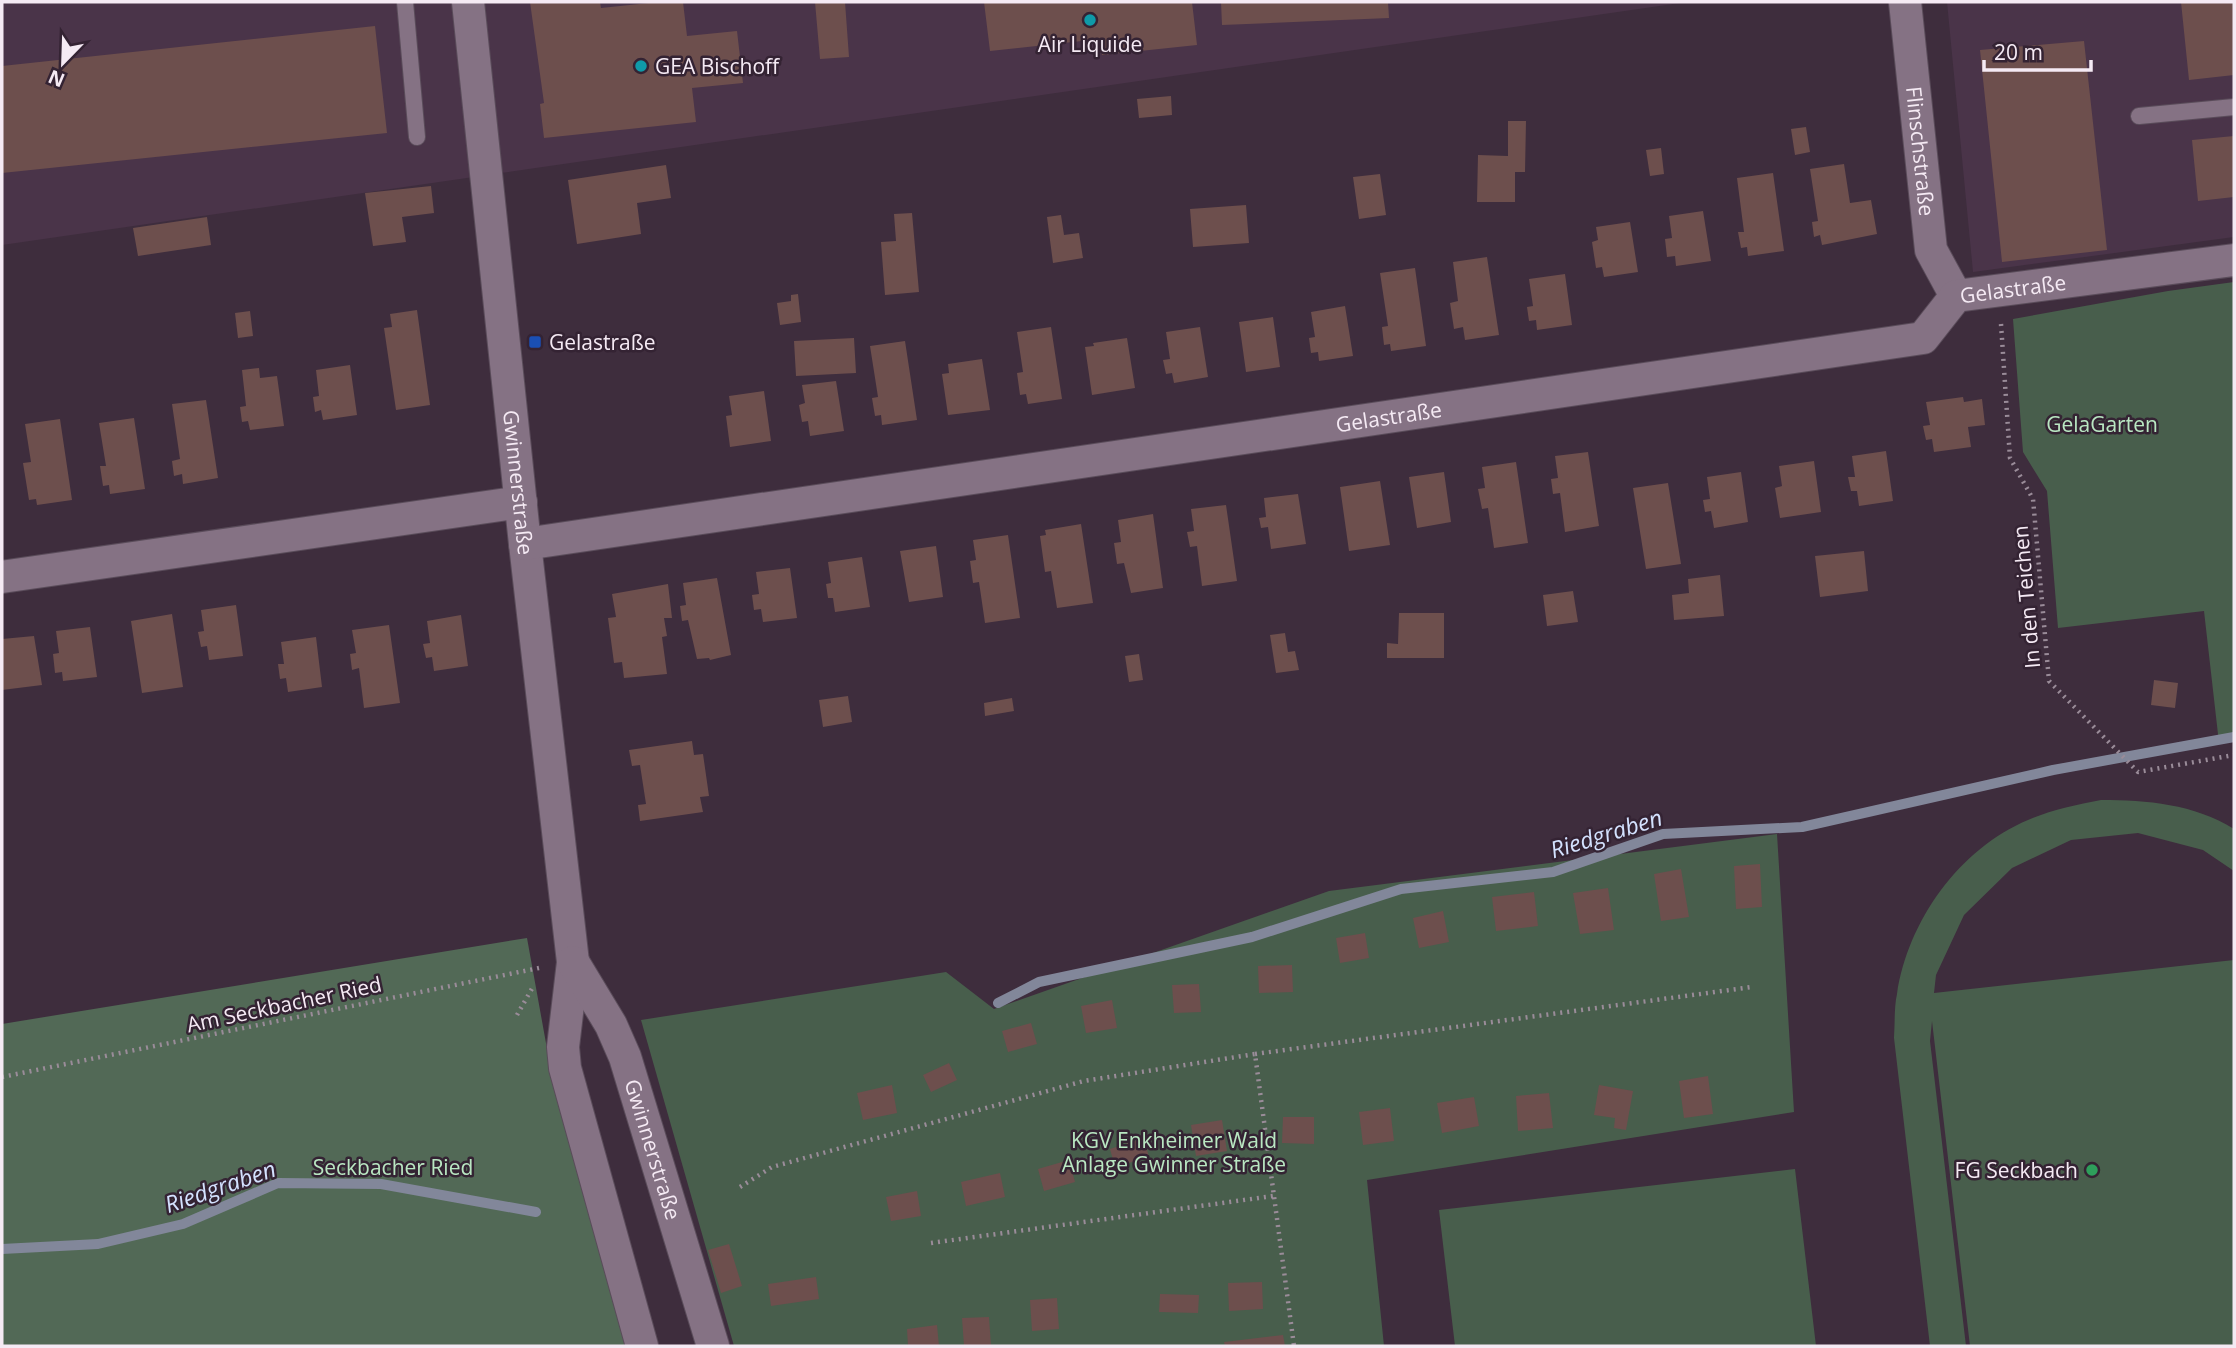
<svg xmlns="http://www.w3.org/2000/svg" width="2236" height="1348" font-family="'Open Sans',sans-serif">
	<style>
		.built { fill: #4a3449 }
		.green { fill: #485e4c }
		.forest { fill: #526956 }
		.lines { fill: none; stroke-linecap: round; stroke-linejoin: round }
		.stream { stroke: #82879a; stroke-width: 10 }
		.building { fill: #6d4f4d }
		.service-casing { stroke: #5a4c5a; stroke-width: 18 }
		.minor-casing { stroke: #5a4c5a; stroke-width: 34 }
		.path { stroke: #9a8c99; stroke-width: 4.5; stroke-dasharray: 2 5; stroke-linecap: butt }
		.service { stroke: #857284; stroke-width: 16 }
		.minor { stroke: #857284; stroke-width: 32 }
		.culture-dot { fill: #0f9aa8; stroke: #342333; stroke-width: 2.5 }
		.transit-dot { fill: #1a4fb4; stroke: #342333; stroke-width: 2.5 }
		.leisure-dot { fill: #2e9e5b; stroke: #342333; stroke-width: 2.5 }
		.labels { text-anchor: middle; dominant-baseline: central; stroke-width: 5; stroke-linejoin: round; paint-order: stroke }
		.poi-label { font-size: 21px; fill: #f5eaf4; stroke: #342333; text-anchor: start }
		.street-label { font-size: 21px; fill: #f5eaf4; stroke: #342333 }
		.park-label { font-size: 21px; fill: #b9e7c2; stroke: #342333 }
		.water-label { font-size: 23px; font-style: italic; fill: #d4e2ff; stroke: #342333 }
	</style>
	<rect width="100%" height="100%" fill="#3e2d3d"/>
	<path class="built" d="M 2,2 L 1687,2 L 2,245 Z
		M 1947,2 L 2234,2 L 2234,237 L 1973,272 Z"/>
	<path class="green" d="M 2234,282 L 2234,740 L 2219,743 L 2204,611 L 2058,628 L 2047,491 L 2023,452 L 2013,319 L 2168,291 Z
		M 2101,800 C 2147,800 2194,804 2234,829 L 2234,871 L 2203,850 L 2138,833 L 2071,840 L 2012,868 L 1964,915 L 1936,975 L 1934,993 L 2234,960 L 2234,1346 L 1970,1346 L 1932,1021 L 1930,1041 L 1966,1346 L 1930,1346 L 1894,1038 C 1895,1023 1894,1008 1897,994 C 1908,921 1959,849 2028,820 C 2051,810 2076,805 2101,800 Z
		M 1777,834 L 1794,1112 L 1367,1180 L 1384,1346 L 734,1346 L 641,1020 L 946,972 L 994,1009 L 1329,891 Z
		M 1795,1169 L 1816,1346 L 1455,1346 L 1439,1210 Z"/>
	<path class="forest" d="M 527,938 L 555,1093 L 631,1346 L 2,1346 L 2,1024 Z"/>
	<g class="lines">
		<path class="stream" d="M 998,1003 L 1039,982 L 1252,937 L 1401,889 L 1553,872 L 1663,834 L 1802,827 L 2053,770 L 2234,737
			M 2,1249 L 98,1244 L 183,1224 L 278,1183 L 381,1184 L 536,1212"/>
	</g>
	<path class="building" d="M 530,2 L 600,2 L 601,8 L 658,2 L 683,2 L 687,36 L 737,31 L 743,83 L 692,88 L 696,122 L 544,138 L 540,104 L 544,103 Z
		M 815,2 L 845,2 L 849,57 L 820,59 Z
		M 984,2 L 1192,2 L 1197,45 L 1102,55 L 1100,39 L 990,51 Z
		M 1221,2 L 1388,2 L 1389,18 L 1222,25 Z
		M 2181,2 L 2234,2 L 2234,75 L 2189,80 Z
		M 375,26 L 387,133 L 2,173 L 2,66 Z
		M 2084,41 L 2107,250 L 2002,262 L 1980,50 Z
		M 1171,96 L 1172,115 L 1139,118 L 1137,99 Z
		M 1508,121 L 1526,121 L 1525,172 L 1515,172 L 1515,202 L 1477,202 L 1478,155 L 1508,156 Z
		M 1806,127 L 1810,152 L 1795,155 L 1791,129 Z
		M 2234,136 L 2234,197 L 2198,201 L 2192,140 Z
		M 1661,148 L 1664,174 L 1650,176 L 1646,150 Z
		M 1844,164 L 1850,203 L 1871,200 L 1877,234 L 1822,245 L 1820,235 L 1814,237 L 1812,222 L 1818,221 L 1810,169 Z
		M 666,165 L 671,198 L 637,203 L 641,234 L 577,244 L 568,180 Z
		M 1773,173 L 1784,251 L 1748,256 L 1747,247 L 1741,248 L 1738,232 L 1744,232 L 1737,178 Z
		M 1380,174 L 1386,215 L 1359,219 L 1353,177 Z
		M 431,186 L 434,213 L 402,217 L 406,242 L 373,246 L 365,193 Z
		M 1246,205 L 1249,243 L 1193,247 L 1190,209 Z
		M 1703,211 L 1711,261 L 1676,266 L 1675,256 L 1667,257 L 1665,239 L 1672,238 L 1669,216 Z
		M 912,213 L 919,292 L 885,295 L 881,242 L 896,241 L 894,214 Z
		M 1061,215 L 1064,235 L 1079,233 L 1083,258 L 1053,263 L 1047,217 Z
		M 207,217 L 211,245 L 138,256 L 133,228 Z
		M 1630,222 L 1638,272 L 1604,277 L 1602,267 L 1596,268 L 1592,242 L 1598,240 L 1596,227 Z
		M 1487,257 L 1499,335 L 1465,340 L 1463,327 L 1454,329 L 1450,303 L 1458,301 L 1453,262 Z
		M 1415,268 L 1426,346 L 1391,351 L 1390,344 L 1384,345 L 1382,327 L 1388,326 L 1380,273 Z
		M 1565,274 L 1572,325 L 1537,330 L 1536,320 L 1529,321 L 1527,307 L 1533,306 L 1529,279 Z
		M 798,294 L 801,322 L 780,325 L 777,303 L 791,301 L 791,295 Z
		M 1345,306 L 1353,356 L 1319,361 L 1318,352 L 1311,353 L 1309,338 L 1315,337 L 1311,312 Z
		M 417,310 L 430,405 L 396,410 L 384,328 L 392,327 L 390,314 Z
		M 250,311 L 253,336 L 238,338 L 235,313 Z
		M 1273,317 L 1280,367 L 1246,372 L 1239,322 Z
		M 1051,327 L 1062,399 L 1028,404 L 1026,394 L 1020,395 L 1017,373 L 1023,372 L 1017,332 Z
		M 1200,327 L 1208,377 L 1174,383 L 1172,373 L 1166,374 L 1163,360 L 1170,359 L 1166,332 Z
		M 854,338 L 856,373 L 796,376 L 794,341 Z
		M 1127,338 L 1135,388 L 1092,395 L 1085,347 L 1094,346 L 1093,343 Z
		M 905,341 L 917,420 L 882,425 L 881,415 L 875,416 L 872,398 L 878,397 L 870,346 Z
		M 982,359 L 990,410 L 948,415 L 942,374 L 949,373 L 948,364 Z
		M 350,365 L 357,415 L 323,420 L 321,410 L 315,412 L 313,397 L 319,396 L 316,370 Z
		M 259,368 L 260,378 L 277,376 L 284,426 L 250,430 L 248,421 L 242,422 L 240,407 L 246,406 L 242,370 Z
		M 836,381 L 844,431 L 810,436 L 808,421 L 802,422 L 799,405 L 805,403 L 802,385 Z
		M 764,391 L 771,441 L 730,447 L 726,416 L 732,415 L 729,396 Z
		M 1963,397 L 1964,402 L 1982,399 L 1985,425 L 1968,427 L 1971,447 L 1934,452 L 1932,439 L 1926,440 L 1923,426 L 1930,425 L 1926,402 Z
		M 206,400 L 218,478 L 183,484 L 182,474 L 174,476 L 172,461 L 180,459 L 172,404 Z
		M 134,418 L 145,489 L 110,494 L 109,485 L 103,486 L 100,466 L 106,466 L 99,423 Z
		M 60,419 L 72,500 L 37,505 L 36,499 L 29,500 L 23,463 L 31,462 L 25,424 Z
		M 1886,451 L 1893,501 L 1859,506 L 1857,491 L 1851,491 L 1848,477 L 1855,477 L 1852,456 Z
		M 1588,452 L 1599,526 L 1565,532 L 1560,493 L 1553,494 L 1551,479 L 1558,478 L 1555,456 Z
		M 1814,461 L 1821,512 L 1780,518 L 1775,488 L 1782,486 L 1779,466 Z
		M 1516,462 L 1528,543 L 1494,548 L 1488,508 L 1482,509 L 1478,489 L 1485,488 L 1482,467 Z
		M 1444,472 L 1451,522 L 1417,528 L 1409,477 Z
		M 1741,472 L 1748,522 L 1714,528 L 1711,511 L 1705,512 L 1703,500 L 1710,499 L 1707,477 Z
		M 1380,481 L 1390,545 L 1349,551 L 1340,487 Z
		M 1668,483 L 1681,564 L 1646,569 L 1633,488 Z
		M 1298,494 L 1306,544 L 1271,549 L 1268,527 L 1261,528 L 1259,518 L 1266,517 L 1264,498 Z
		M 1226,505 L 1237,581 L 1202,586 L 1197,546 L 1190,547 L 1187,532 L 1194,531 L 1191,509 Z
		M 1153,514 L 1163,588 L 1131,593 L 1124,563 L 1117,564 L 1114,543 L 1121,542 L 1118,520 Z
		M 1081,524 L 1093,603 L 1057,608 L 1051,571 L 1045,572 L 1040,536 L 1046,535 L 1045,530 Z
		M 1008,535 L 1020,618 L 985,623 L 979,582 L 973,583 L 970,561 L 976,560 L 973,540 Z
		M 936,546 L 943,597 L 909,602 L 900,551 Z
		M 1864,551 L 1868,591 L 1820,597 L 1815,556 Z
		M 862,557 L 870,607 L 835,612 L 833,598 L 828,598 L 826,584 L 831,583 L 828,562 Z
		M 790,568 L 797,618 L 763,622 L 761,609 L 754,610 L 752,595 L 759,594 L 756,572 Z
		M 1720,575 L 1724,616 L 1674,620 L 1672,595 L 1689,593 L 1688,579 Z
		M 717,578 L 731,655 L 710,660 L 709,658 L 697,659 L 688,620 L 682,621 L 680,606 L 686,605 L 683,583 Z
		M 668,584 L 672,618 L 664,618 L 667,636 L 662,637 L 667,674 L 624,678 L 622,662 L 614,663 L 608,618 L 616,617 L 612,594 Z
		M 1573,591 L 1578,622 L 1547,626 L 1543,595 Z
		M 236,605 L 243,656 L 209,660 L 207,646 L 201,647 L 198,632 L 204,631 L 201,610 Z
		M 1399,613 L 1444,613 L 1444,658 L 1387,658 L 1387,643 L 1398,644 Z
		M 172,614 L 183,687 L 142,693 L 131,621 Z
		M 461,615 L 468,666 L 434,671 L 432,657 L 426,658 L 423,644 L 430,643 L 427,621 Z
		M 389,625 L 400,703 L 364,708 L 359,668 L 352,670 L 350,654 L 356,653 L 352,630 Z
		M 90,627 L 97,677 L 63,681 L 62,672 L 55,673 L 53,654 L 59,653 L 56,631 Z
		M 1285,633 L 1288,652 L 1295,651 L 1299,670 L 1276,673 L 1270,635 Z
		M 34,636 L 42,685 L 2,690 L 2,639 Z
		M 316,637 L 322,687 L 288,692 L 286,678 L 280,679 L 278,664 L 284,664 L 281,642 Z
		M 1139,654 L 1143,680 L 1129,682 L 1125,656 Z
		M 2154,680 L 2178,683 L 2175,708 L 2151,705 Z
		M 848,696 L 852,722 L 823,727 L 819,700 Z
		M 1012,698 L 1014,711 L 985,716 L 984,703 Z
		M 692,741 L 694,755 L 703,754 L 709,796 L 700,797 L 703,812 L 640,821 L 638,805 L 646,804 L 640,765 L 632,766 L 629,750 Z
		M 1760,864 L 1762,907 L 1736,909 L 1734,866 Z
		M 1681,869 L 1689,917 L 1661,921 L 1654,874 Z
		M 1608,888 L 1614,930 L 1580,934 L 1573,893 Z
		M 1534,892 L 1538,926 L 1496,931 L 1492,897 Z
		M 1443,911 L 1449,942 L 1419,948 L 1413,918 Z
		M 1365,933 L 1369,958 L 1340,963 L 1336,938 Z
		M 1292,965 L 1293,992 L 1259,993 L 1258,966 Z
		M 1199,984 L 1201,1012 L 1174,1013 L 1172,985 Z
		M 1112,1000 L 1117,1028 L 1086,1033 L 1081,1006 Z
		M 1031,1023 L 1037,1044 L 1008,1052 L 1002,1031 Z
		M 949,1063 L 957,1080 L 931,1092 L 923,1075 Z
		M 1708,1076 L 1713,1114 L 1684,1118 L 1679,1081 Z
		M 892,1085 L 897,1113 L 863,1120 L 857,1093 Z
		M 1599,1085 L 1633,1091 L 1626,1130 L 1614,1128 L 1615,1118 L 1594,1115 Z
		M 1549,1093 L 1553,1128 L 1518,1131 L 1516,1096 Z
		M 1474,1097 L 1479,1126 L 1442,1133 L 1437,1103 Z
		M 1390,1108 L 1394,1141 L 1363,1145 L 1359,1112 Z
		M 1283,1117 L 1314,1117 L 1314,1144 L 1282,1143 Z
		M 1222,1120 L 1227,1151 L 1196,1156 L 1191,1125 Z
		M 1144,1138 L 1149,1157 L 1115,1167 L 1110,1149 Z
		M 1069,1160 L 1075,1182 L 1044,1191 L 1038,1169 Z
		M 1000,1173 L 1005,1197 L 966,1206 L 961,1182 Z
		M 917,1191 L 921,1216 L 891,1221 L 886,1197 Z
		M 729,1244 L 742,1286 L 721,1293 L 708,1250 Z
		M 816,1277 L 819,1299 L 771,1306 L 768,1284 Z
		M 1262,1282 L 1263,1309 L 1229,1311 L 1228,1283 Z
		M 1160,1294 L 1199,1295 L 1198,1313 L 1159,1312 Z
		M 1057,1298 L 1059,1329 L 1032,1331 L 1030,1300 Z
		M 989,1317 L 991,1346 L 964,1346 L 962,1318 Z
		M 937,1325 L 939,1346 L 908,1346 L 907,1329 Z
		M 1283,1335 L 1285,1346 L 1225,1346 L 1224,1342 Z"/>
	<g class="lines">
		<g class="service-casing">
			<path id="service" d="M 405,2 L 417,137
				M 2139,116 L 2234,107"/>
		</g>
		<g class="minor-casing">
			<g id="minor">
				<path id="s1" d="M 468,2 L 525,544 L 573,962 L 563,1047 L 565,1068 L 642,1346"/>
				<path id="s2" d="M 1905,2 L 1931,250 L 1956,296"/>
				<path id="s3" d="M 525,544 L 1923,338 L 1956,296 L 2234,260"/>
				<path d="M 2,577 L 521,502"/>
				<path id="s4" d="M 573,962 L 611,1025 L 625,1057 L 713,1346"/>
			</g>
		</g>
		<path class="path" d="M 2001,324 L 2010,458 L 2033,499 L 2049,681 L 2138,772 L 2234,755
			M 517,1015 L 534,985
			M 1255,1054 L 1752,987
			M 2,1077 L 539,968
			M 740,1187 L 772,1167 L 1084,1081 L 1255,1054 L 1294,1346
			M 931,1243 L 1273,1196"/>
		<use href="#service" class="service"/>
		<use href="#minor" class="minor"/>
	</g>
	<g class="culture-dot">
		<circle cx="1090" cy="20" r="7"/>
		<circle cx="641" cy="66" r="7"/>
	</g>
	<rect class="transit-dot" x="528" y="335" width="14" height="14" rx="3.5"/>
	<circle class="leisure-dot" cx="2092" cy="1170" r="7"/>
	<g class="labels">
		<g class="poi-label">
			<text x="1090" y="44" text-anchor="middle">Air Liquide</text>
			<text x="655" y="66">GEA Bischoff</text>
			<text x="549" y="342">Gelastraße</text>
			<text x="2078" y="1170" text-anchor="end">FG Seckbach</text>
		</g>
		<g class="street-label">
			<text stroke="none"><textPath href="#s2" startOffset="150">Flinschstraße</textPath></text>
			<text stroke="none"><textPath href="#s3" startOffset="1524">Gelastraße</textPath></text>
			<text stroke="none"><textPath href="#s3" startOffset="873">Gelastraße</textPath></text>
			<text stroke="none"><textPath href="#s1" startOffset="483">Gwinnerstraße</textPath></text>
			<text transform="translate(2026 597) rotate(-95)">In den Teichen</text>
			<text transform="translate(284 1004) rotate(-12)">Am Seckbacher Ried</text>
			<text stroke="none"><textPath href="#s4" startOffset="205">Gwinnerstraße</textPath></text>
		</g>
		<g class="park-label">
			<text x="2102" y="424">GelaGarten</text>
			<text x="1174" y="1140">KGV Enkheimer Wald<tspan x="1174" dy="24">Anlage Gwinner Straße</tspan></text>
			<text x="393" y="1167">Seckbacher Ried</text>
		</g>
		<g class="water-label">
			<text transform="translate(1606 833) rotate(-17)">Riedgraben</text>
			<text transform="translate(220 1186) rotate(-19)">Riedgraben</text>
		</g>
	</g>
	<rect width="2236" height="1348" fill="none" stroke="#f5eaf4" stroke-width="7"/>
	<g transform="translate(63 63) rotate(203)" stroke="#342333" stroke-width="5" paint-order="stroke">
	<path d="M0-5L12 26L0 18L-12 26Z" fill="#f5eaf4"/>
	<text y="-10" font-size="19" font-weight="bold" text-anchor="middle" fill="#f5eaf4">N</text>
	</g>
	<path d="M1984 60v10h107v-10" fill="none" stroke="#f5eaf4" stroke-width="3.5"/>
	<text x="1994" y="60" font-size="21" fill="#f5eaf4" stroke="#342333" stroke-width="5" paint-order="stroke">20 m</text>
</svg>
